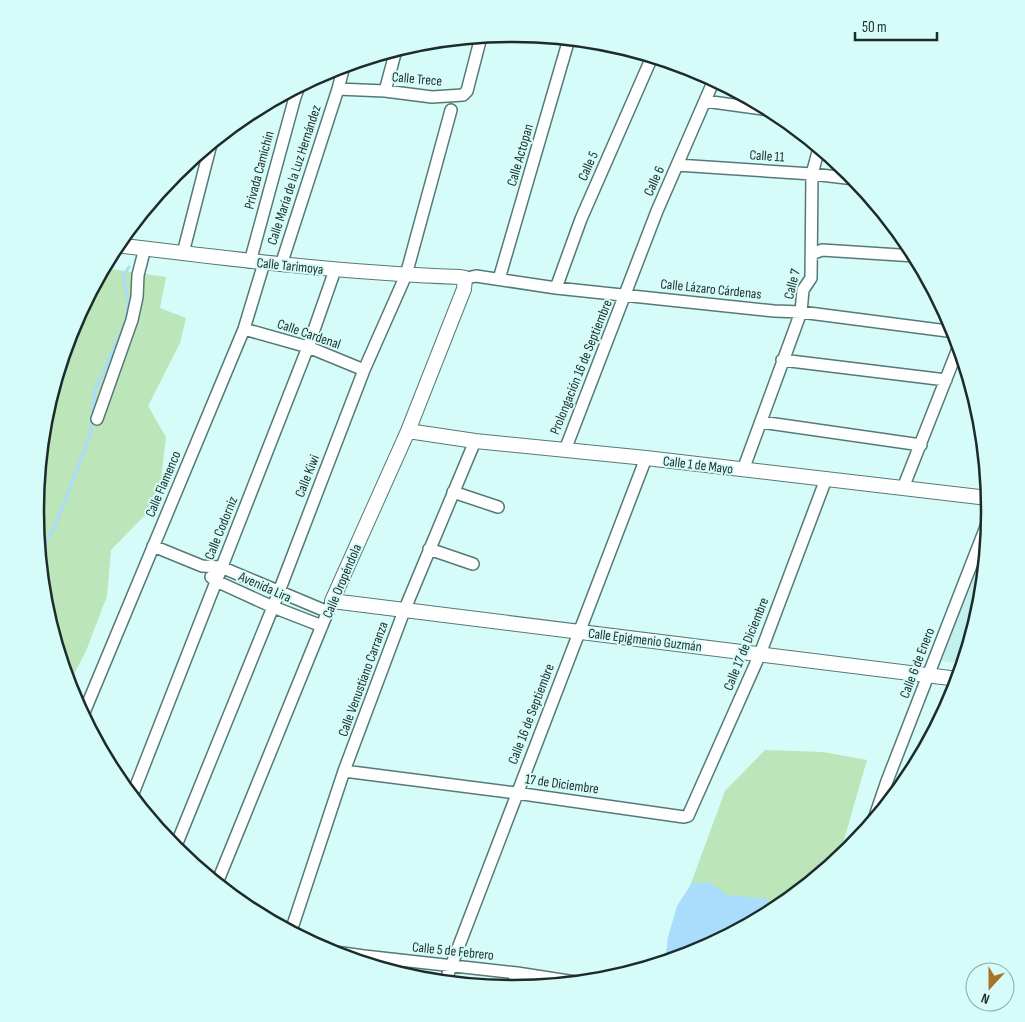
<svg xmlns="http://www.w3.org/2000/svg" width="1025" height="1022" font-family="'Sofia Sans Condensed',sans-serif">
	<style>
		.built { fill: #c2f1ed }
		.green { fill: #bce5b9 }
		.water { fill: #aadcfb }
		.lines { fill: none; stroke-linecap: round; stroke-linejoin: round }
		.stream { stroke: #aadcfb; stroke-width: 3 }
		.minor-casing { stroke: #567976; stroke-width: 14 }
		.tertiary-casing { stroke: #567976; stroke-width: 16 }
		.minor { stroke: #fff; stroke-width: 11 }
		.tertiary { stroke: #fff; stroke-width: 14 }
		.labels { text-anchor: middle; dominant-baseline: central; stroke-width: 4; stroke-linejoin: round; paint-order: stroke }
		.street-label { font-size: 14px; fill: #1d2c2b; stroke: #d5fcf8 }
		.rim { fill: none; stroke: #1d2c2b; stroke-width: 2.5 }
	</style>
	<rect width="100%" height="100%" fill="#d5fcf8"/>
	<path class="built" d="M 987,537 L 981,604 L 963,664 L 942,661 Z
		M 382,968 L 439,974 L 437,981 L 419,979 Z"/>
	<path class="green" d="M 104,268 L 166,277 L 160,308 L 186,318 L 180,343 L 148,406 L 166,437 L 161,480 L 146,514 L 111,550 L 107,596 L 86,651 L 69,684 L 44,604 L 35,511 L 44,418 L 72,328 Z
		M 765,750 L 823,752 L 867,760 L 839,857 L 777,908 L 695,952 L 662,962 L 725,791 Z"/>
	<path class="water" d="M 709,882 L 727,895 L 767,899 L 771,911 L 695,952 L 665,961 L 668,937 L 677,906 L 692,883 Z"/>
	<g class="lines">
		<path class="stream" d="M 39,552 L 55,526 L 91,433 L 94,393 L 125,323 L 129,303 L 123,276 L 129,267"/>
		<g class="minor-casing">
			<path id="minor" d="M 338,89 L 385,91 L 432,97 L 463,95 L 467,91 L 481,37
				M 385,91 L 396,50
				M 705,101 L 769,110
				M 677,165 L 812,174 L 855,179
				M 183,253 L 211,144
				M 812,254 L 822,250 L 915,256
				M 250,262 L 295,97 L 299,86
				M 281,265 L 338,89 L 344,66
				M 499,279 L 569,39
				M 465,280 L 467,278 L 476,276 L 556,288 L 774,311 L 801,312 L 955,332
				M 556,288 L 581,219 L 652,57
				M 244,329 L 308,347 L 364,370
				M 782,360 L 946,380
				M 97,419 L 132,320 L 137,297 L 138,275 L 145,248
				M 761,422 L 921,445
				M 565,450 L 657,211 L 714,80
				M 743,470 L 801,312 L 803,290 L 811,278 L 812,174 L 819,148
				M 903,488 L 959,346
				M 453,492 L 498,507
				M 153,546 L 202,566 L 221,567 L 328,612
				M 429,549 L 473,564
				M 211,577 L 216,581 L 273,607 L 322,626
				M 83,715 L 244,329 L 264,263
				M 344,771 L 516,793 L 684,817 L 688,816 L 760,654 L 826,479
				M 132,796 L 308,347 L 335,270
				M 874,819 L 887,781 L 989,519
				M 175,848 L 273,607 L 364,370 L 406,275 L 451,110
				M 217,883 L 332,601
				M 291,931 L 344,771 L 404,611 L 475,441
				M 328,951 L 364,956 L 517,973 L 575,982
				M 445,982 L 646,458
				M 512,988 L 517,973"/>
		</g>
		<g class="tertiary-casing">
			<path id="tertiary" d="M 116,245 C 231,259 344,273 459,277 L 465,278 L 464,289 L 408,431 L 332,601 L 958,679
				M 408,431 L 475,441 L 646,458 L 988,498"/>
		</g>
		<use href="#minor" class="minor"/>
		<use href="#tertiary" class="tertiary"/>
	</g>
	<g class="labels">
		<g class="street-label">
			<text transform="translate(417 79) rotate(5)">Calle Trece</text>
			<text transform="translate(520 155) rotate(-74)">Calle Actopan</text>
			<text transform="translate(767 156) rotate(4)">Calle 11</text>
			<text transform="translate(588 166) rotate(-66)">Calle 5</text>
			<text transform="translate(259 170) rotate(-75)">Privada Camichín</text>
			<text transform="translate(294 175) rotate(-72)">Calle María de la Luz Hernández</text>
			<text transform="translate(654 181) rotate(-66)">Calle 6</text>
			<text transform="translate(290 266) rotate(6)">Calle Tarimoya</text>
			<text transform="translate(792 284) rotate(-76)">Calle 7</text>
			<text transform="translate(711 289) rotate(6)">Calle Lázaro Cárdenas</text>
			<text transform="translate(309 334) rotate(19)">Calle Cardenal</text>
			<text transform="translate(581 367) rotate(-68)">Prolongación 16 de Septiembre</text>
			<text transform="translate(698 465) rotate(7)">Calle 1 de Mayo</text>
			<text transform="translate(307 476) rotate(-69)">Calle Kiwi</text>
			<text transform="translate(163 484) rotate(-67)">Calle Flamenco</text>
			<text transform="translate(221 528) rotate(-68)">Calle Codorniz</text>
			<text transform="translate(342 581) rotate(-67)">Calle Oropéndola</text>
			<text transform="translate(265 587) rotate(24)">Avenida Lira</text>
			<text transform="translate(645 640) rotate(7)">Calle Epigmenio Guzmán</text>
			<text transform="translate(746 644) rotate(-68)">Calle 17 de Diciembre</text>
			<text transform="translate(917 663) rotate(-69)">Calle 6 de Enero</text>
			<text transform="translate(363 679) rotate(-70)">Calle Venustiano Carranza</text>
			<text transform="translate(531 714) rotate(-69)">Calle 16 de Septiembre</text>
			<text transform="translate(562 784) rotate(8)">17 de Diciembre</text>
			<text transform="translate(453 951) rotate(6)">Calle 5 de Febrero</text>
		</g>
	</g>
	<path d="M0 0H1025V1022H0ZM512 42H513A468 468 0 0 1 981 510V512A468 468 0 0 1 513 980H512A468 468 0 0 1 44 512V510A468 468 0 0 1 512 42Z" fill="#d5fcf8" fill-rule="evenodd"/>
	<path class="rim" d="M512 42H513A468 468 0 0 1 981 510V512A468 468 0 0 1 513 980H512A468 468 0 0 1 44 512V510A468 468 0 0 1 512 42Z"/>
	<g transform="translate(990 987) rotate(201)"><circle r="24" fill="#d5fcf8" stroke="#8ba9a6"/>
	<path d="M0-4L9 19L0 12L-9 19Z" fill="#a6752a"/>
	<text y="-8" font-size="14" font-weight="bold" text-anchor="middle" fill="#1d2c2b">N</text>
	</g>
	<path d="M855 32v8h82v-8" fill="none" stroke="#1d2c2b" stroke-width="2.5"/>
	<text x="862" y="32" font-size="15" fill="#1d2c2b" stroke="#d5fcf8" stroke-width="4" paint-order="stroke">50 m</text>
</svg>
